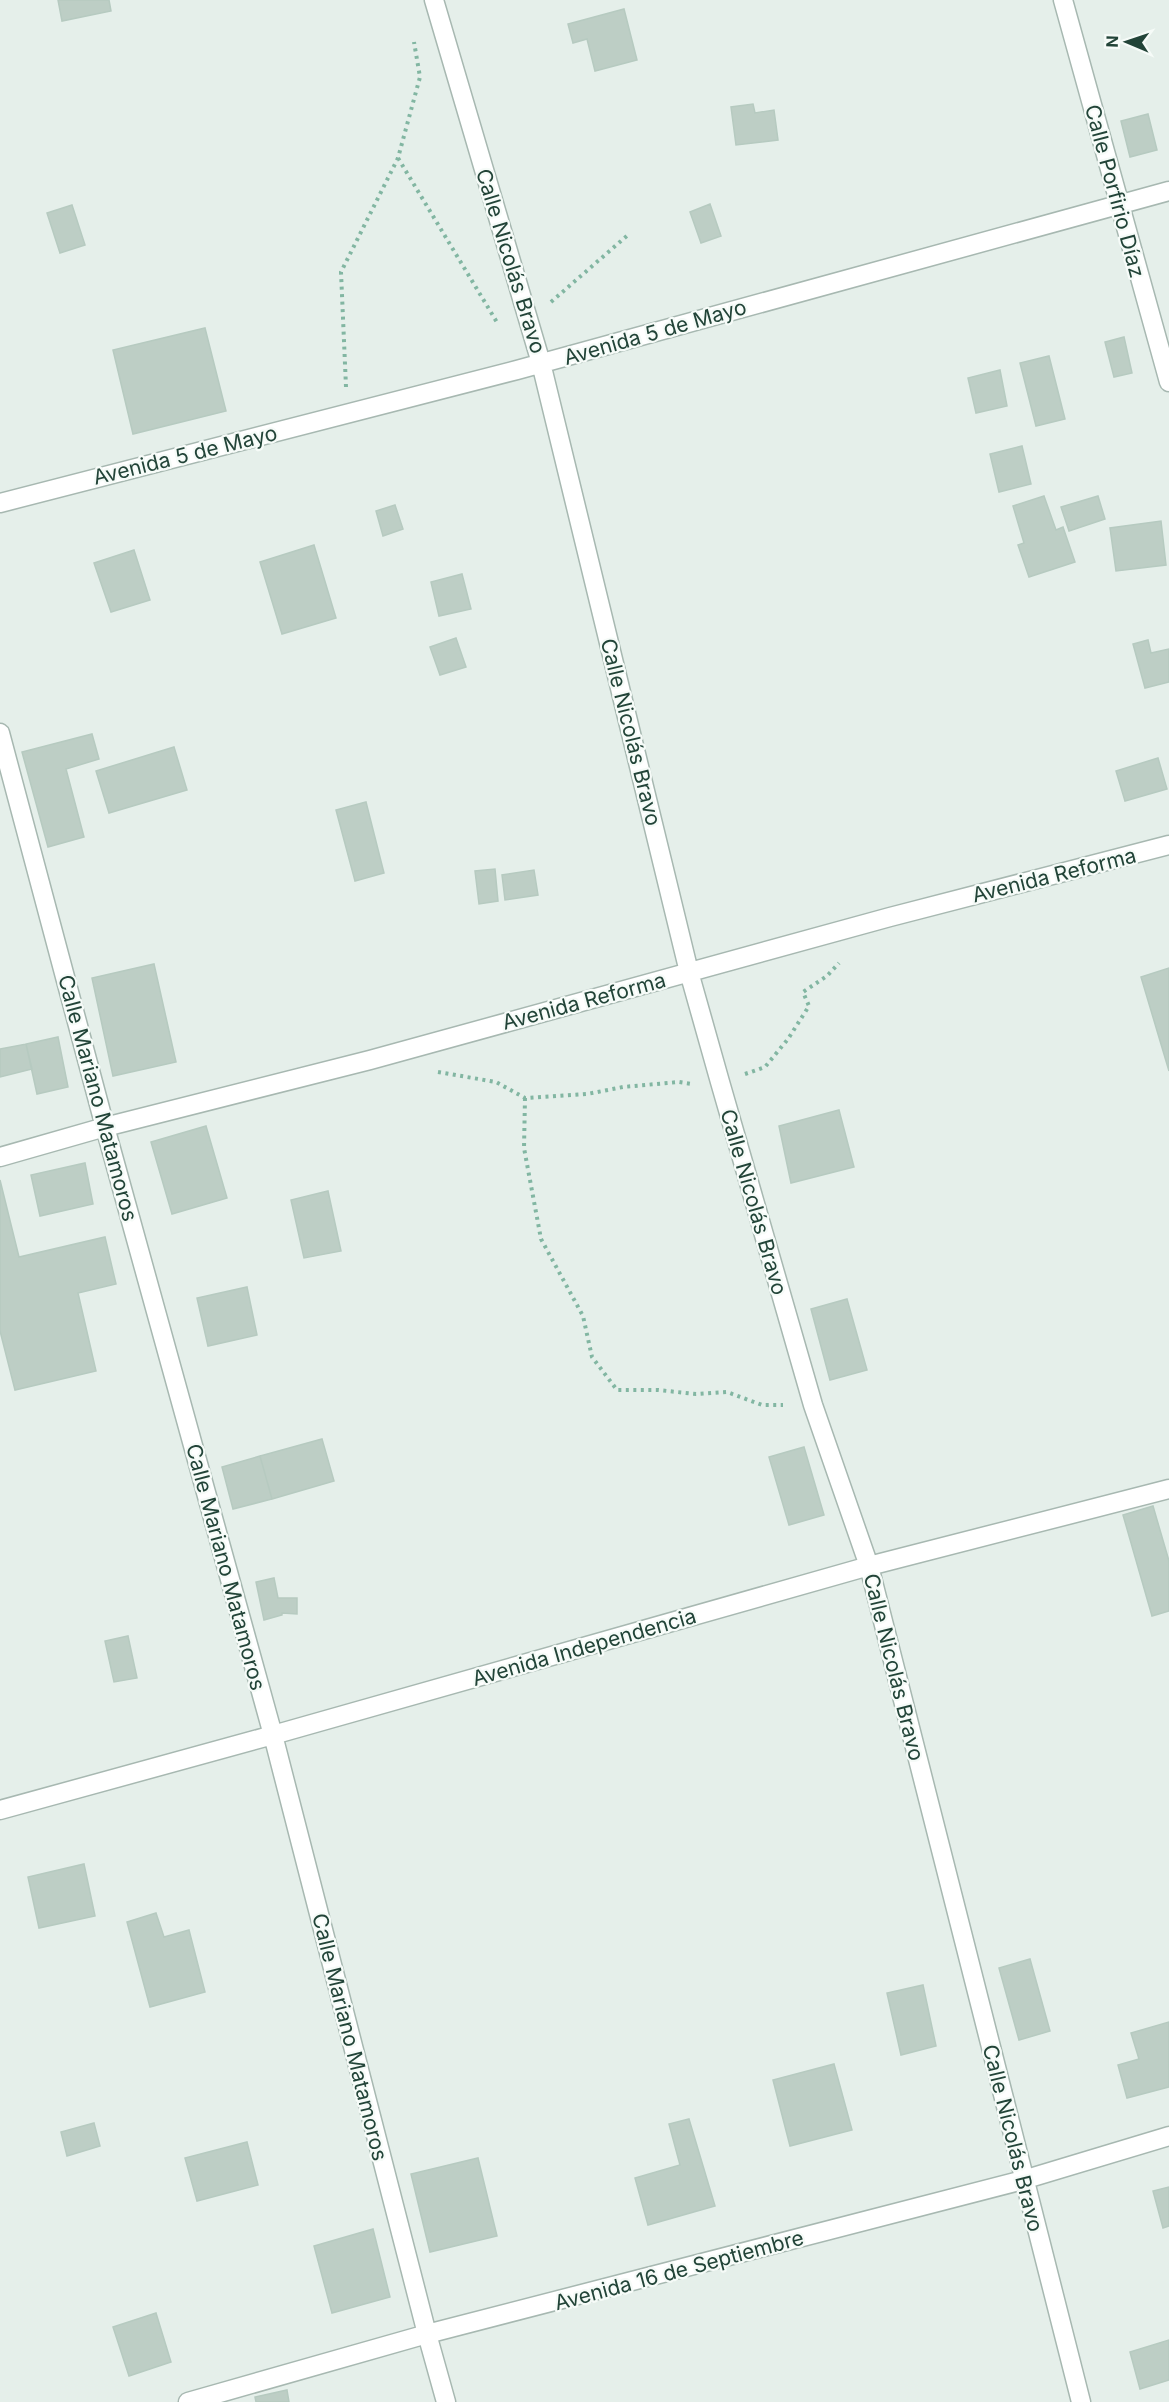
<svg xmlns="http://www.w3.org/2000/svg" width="1169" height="2402" font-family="Inter,sans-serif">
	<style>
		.building { fill: #bdcec5; stroke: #b6cac0; stroke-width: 1.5 }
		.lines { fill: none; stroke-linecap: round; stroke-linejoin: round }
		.street-casing { stroke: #a7b8b1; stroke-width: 21 }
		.path { stroke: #82b6a2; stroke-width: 4; stroke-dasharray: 3 4.5; stroke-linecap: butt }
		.street { stroke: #fff; stroke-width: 18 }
		.labels { text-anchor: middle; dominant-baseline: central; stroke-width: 4.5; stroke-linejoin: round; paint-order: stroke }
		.street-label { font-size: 21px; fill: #224438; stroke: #f6fbf8 }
	</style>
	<rect width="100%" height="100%" fill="#e5efea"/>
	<path class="building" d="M 58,0 L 109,0 L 111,11 L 62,21 Z
		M 624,9 L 637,60 L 595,71 L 587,39 L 573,43 L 568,24 Z
		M 753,104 L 755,113 L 774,110 L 778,140 L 736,145 L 731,107 Z
		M 1148,114 L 1157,150 L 1130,157 L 1121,121 Z
		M 710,204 L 721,236 L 701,243 L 690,212 Z
		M 72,205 L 85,245 L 60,253 L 47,213 Z
		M 205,328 L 226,411 L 133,434 L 113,350 Z
		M 1124,337 L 1132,373 L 1114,377 L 1105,342 Z
		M 1049,356 L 1065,419 L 1036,426 L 1020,363 Z
		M 1000,370 L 1007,406 L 976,413 L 968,378 Z
		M 1022,446 L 1031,484 L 999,492 L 990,454 Z
		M 1044,496 L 1056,530 L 1063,527 L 1075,562 L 1029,577 L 1018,545 L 1024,543 L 1013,506 Z
		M 1098,496 L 1105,519 L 1069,531 L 1061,507 Z
		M 395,505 L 403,529 L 383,536 L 376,511 Z
		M 1161,521 L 1166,565 L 1116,571 L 1110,528 Z
		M 314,545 L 336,618 L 282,634 L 260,562 Z
		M 134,550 L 150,600 L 111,612 L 94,563 Z
		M 462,574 L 471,609 L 439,616 L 431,582 Z
		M 456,638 L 466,667 L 440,675 L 430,647 Z
		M 1148,640 L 1151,653 L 1169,649 L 1169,682 L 1145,688 L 1133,644 Z
		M 92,734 L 99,759 L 66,769 L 84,837 L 48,847 L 22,752 Z
		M 174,747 L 187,790 L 109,813 L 96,771 Z
		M 1158,758 L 1167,789 L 1125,801 L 1116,771 Z
		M 366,802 L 384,873 L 355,881 L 336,810 Z
		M 495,869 L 498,901 L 479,904 L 475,871 Z
		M 534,870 L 538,895 L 505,900 L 502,875 Z
		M 154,964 L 176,1062 L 113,1076 L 92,978 Z
		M 1169,968 L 1169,1071 L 1141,977 Z
		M 58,1037 L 68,1087 L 37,1094 L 26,1044 Z
		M 26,1044 L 32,1069 L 0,1077 L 0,1049 Z
		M 839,1110 L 854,1167 L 791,1183 L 779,1126 Z
		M 206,1126 L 227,1198 L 172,1214 L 151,1142 Z
		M 85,1163 L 93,1204 L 40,1216 L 31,1175 Z
		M 0,1180 L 19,1257 L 105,1237 L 116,1284 L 78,1293 L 96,1371 L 15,1390 L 0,1331 Z
		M 328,1191 L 341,1251 L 304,1258 L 291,1200 Z
		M 247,1287 L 257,1335 L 208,1346 L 197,1298 Z
		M 847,1299 L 867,1370 L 830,1380 L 811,1309 Z
		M 322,1439 L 334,1481 L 272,1499 L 260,1456 Z
		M 804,1447 L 824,1515 L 789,1525 L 769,1457 Z
		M 260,1456 L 272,1499 L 233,1509 L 222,1467 Z
		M 1153,1506 L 1169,1561 L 1169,1611 L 1152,1616 L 1123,1515 Z
		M 274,1578 L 278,1598 L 297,1598 L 297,1614 L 282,1613 L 282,1615 L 264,1620 L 256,1582 Z
		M 128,1636 L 137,1678 L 114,1682 L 105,1641 Z
		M 84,1864 L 95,1916 L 39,1928 L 28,1877 Z
		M 156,1913 L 164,1937 L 189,1930 L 205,1992 L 150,2007 L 127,1922 Z
		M 1030,1959 L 1050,2031 L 1019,2040 L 999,1968 Z
		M 923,1985 L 936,2046 L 901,2055 L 887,1993 Z
		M 1169,2022 L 1169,2087 L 1127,2098 L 1118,2065 L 1139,2059 L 1131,2033 Z
		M 834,2064 L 852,2130 L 790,2146 L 773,2080 Z
		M 689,2119 L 715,2206 L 648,2225 L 635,2178 L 680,2165 L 669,2124 Z
		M 94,2123 L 100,2146 L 67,2156 L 61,2132 Z
		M 247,2142 L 258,2185 L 197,2201 L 185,2158 Z
		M 478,2158 L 497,2236 L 430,2252 L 411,2174 Z
		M 1169,2187 L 1169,2226 L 1163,2228 L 1153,2191 Z
		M 373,2229 L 390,2297 L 332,2313 L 314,2246 Z
		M 156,2313 L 171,2362 L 129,2376 L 113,2327 Z
		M 1169,2340 L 1169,2380 L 1140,2389 L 1130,2352 Z
		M 287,2390 L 289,2402 L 256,2402 L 255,2397 Z"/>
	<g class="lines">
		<g class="street-casing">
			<path id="street" d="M 434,0 L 541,363 L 689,972 L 720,1082 L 813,1405 L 869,1566 L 1081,2402
				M 1063,0 L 1169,382
				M 0,503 L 517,370 L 1169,191
				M 0,733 L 105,1127 L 273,1735 L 427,2334 L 446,2402
				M 0,1157 L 105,1127 L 370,1060 L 890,917 L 1169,845
				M 0,1810 L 273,1735 L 869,1566 L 1169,1489
				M 188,2402 L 427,2334 L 1023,2180 L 1169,2136"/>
		</g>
		<path class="path" d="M 398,158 L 498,324
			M 551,302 L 629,234
			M 346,387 L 341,272 L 398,158 L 420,77 L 414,42
			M 438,1072 L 496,1082 L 525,1098 L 587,1094 L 623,1087 L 679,1082 L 692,1084
			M 745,1074 L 765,1067 L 788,1039 L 809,1006 L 803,992 L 827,976 L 839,963
			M 525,1098 L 524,1148 L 541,1239 L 583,1316 L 592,1357 L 617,1390 L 658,1390 L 696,1394 L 727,1392 L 762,1405 L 783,1405"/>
		<use href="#street" class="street"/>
	</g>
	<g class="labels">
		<g class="street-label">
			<text transform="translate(1115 191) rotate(75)">Calle Porfirio Díaz</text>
			<text transform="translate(511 261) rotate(73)">Calle Nicolás Bravo</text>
			<text transform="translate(655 332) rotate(-16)">Avenida 5 de Mayo</text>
			<text transform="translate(185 455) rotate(-14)">Avenida 5 de Mayo</text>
			<text transform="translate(631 732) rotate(76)">Calle Nicolás Bravo</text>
			<text transform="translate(1054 875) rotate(-14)">Avenida Reforma</text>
			<text transform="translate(584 1001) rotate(-15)">Avenida Reforma</text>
			<text transform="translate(98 1098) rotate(75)">Calle Mariano Matamoros</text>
			<text transform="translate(754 1202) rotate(74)">Calle Nicolás Bravo</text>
			<text transform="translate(226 1567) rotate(75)">Calle Mariano Matamoros</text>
			<text transform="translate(584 1647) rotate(-16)">Avenida Independencia</text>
			<text transform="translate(894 1667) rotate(76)">Calle Nicolás Bravo</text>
			<text transform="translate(350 2037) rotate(76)">Calle Mariano Matamoros</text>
			<text transform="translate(1013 2138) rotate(76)">Calle Nicolás Bravo</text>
			<text transform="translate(679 2270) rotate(-15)">Avenida 16 de Septiembre</text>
		</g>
	</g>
	<g transform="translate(1127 42) rotate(272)" stroke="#f6fbf8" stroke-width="4.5" paint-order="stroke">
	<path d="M0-4.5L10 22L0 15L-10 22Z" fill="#224438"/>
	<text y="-9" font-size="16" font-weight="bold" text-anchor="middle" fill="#224438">N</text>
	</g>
</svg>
